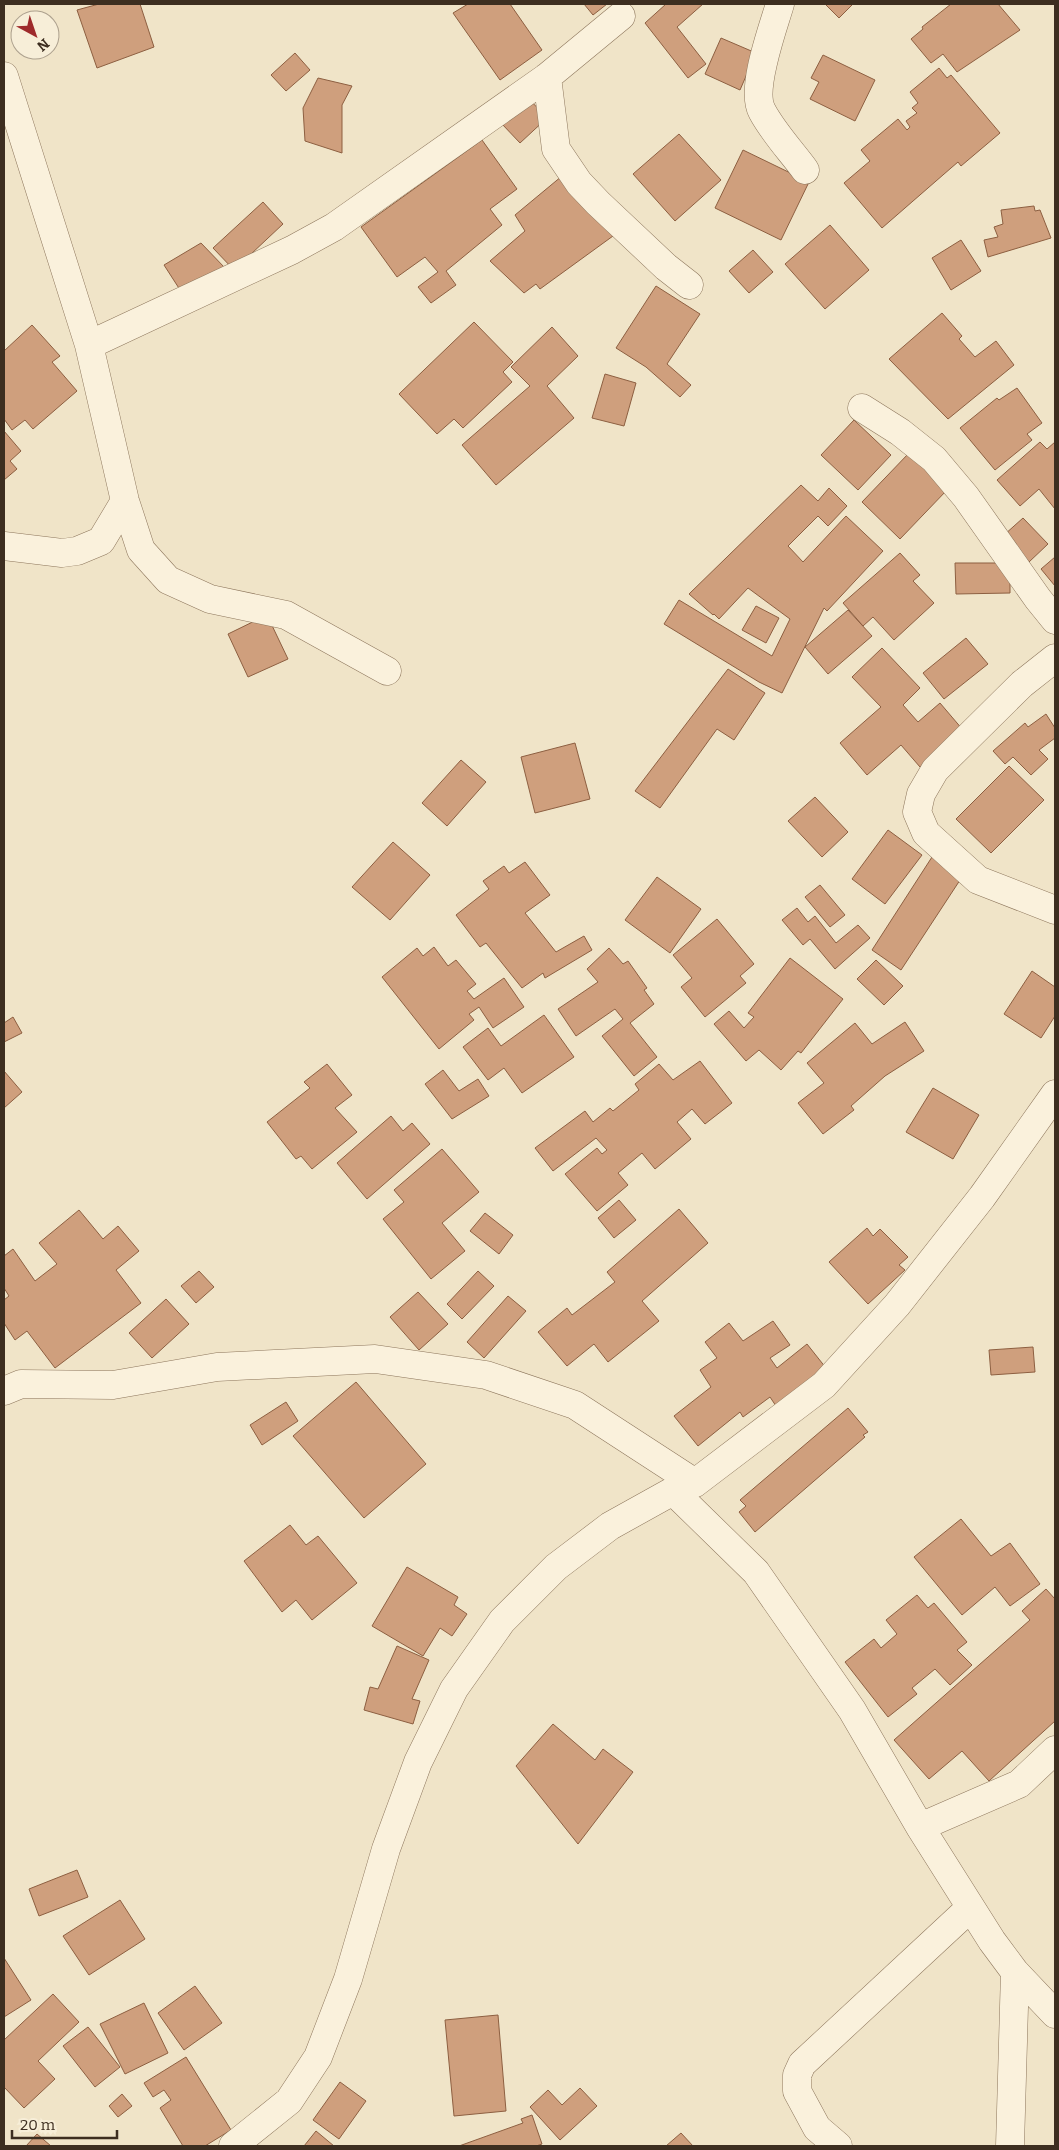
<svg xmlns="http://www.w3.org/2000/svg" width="1059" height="2150" font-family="Bitter,serif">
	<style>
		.building { fill: #cf9f7d; stroke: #8d5f41 }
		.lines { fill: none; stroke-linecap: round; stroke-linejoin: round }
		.minor-casing { stroke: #8d765c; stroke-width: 29 }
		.minor { stroke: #faf1dc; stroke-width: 28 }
	</style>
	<rect width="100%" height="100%" fill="#f0e4c8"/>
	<path class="building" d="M 99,4 L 140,4 L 154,47 L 97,68 L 77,10 Z
		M 468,4 L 510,4 L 542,50 L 500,80 L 453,13 Z
		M 584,4 L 607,4 L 593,15 Z
		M 666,4 L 703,4 L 677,27 L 706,64 L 688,78 L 645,23 Z
		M 825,4 L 853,4 L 839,18 Z
		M 951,4 L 998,4 L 1020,30 L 957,72 L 943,54 L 931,63 L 911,39 L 923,29 L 922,27 Z
		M 721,38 L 756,53 L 740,90 L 705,74 Z
		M 295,53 L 310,70 L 286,91 L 271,75 Z
		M 823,55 L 875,80 L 855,121 L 810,99 L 819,82 L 811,78 Z
		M 939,68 L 947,78 L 951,75 L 1000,133 L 961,166 L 958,162 L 951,168 L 882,228 L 844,183 L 870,161 L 861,150 L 898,119 L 907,130 L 910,127 L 906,121 L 917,113 L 912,108 L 918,103 L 910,92 Z
		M 318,78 L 352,86 L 342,105 L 342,153 L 305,141 L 303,108 Z
		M 529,99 L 547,118 L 520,143 L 502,124 Z
		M 679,134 L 721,180 L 675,221 L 633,174 Z
		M 482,140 L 517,189 L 490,209 L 502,225 L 446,271 L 456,285 L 431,303 L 418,287 L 438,272 L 425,257 L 397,277 L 361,227 Z
		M 743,150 L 809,182 L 781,240 L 715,208 Z
		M 562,176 L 613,236 L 540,289 L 536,284 L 524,293 L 490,261 L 525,231 L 515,215 Z
		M 263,202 L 283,224 L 234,270 L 213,248 Z
		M 1034,206 L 1035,211 L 1040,210 L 1051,238 L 988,257 L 984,240 L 998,237 L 994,227 L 1003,224 L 1001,210 Z
		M 830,225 L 869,270 L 825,309 L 785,264 Z
		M 961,240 L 981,271 L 951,290 L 932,258 Z
		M 201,243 L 225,268 L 184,296 L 164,265 Z
		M 753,250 L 773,272 L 749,293 L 729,271 Z
		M 656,286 L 700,314 L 667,364 L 691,385 L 680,397 L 646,367 L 616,348 Z
		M 942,313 L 962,336 L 959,339 L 975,357 L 996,341 L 1014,365 L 948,419 L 889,359 Z
		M 474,322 L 513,362 L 503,372 L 512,382 L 463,428 L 454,419 L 437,434 L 399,394 Z
		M 32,325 L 60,356 L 52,362 L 77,391 L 33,429 L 25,420 L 12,430 L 4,419 L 4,351 Z
		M 552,327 L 578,356 L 547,386 L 574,418 L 496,485 L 462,445 L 530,386 L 511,367 Z
		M 605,374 L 636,383 L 624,426 L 592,418 Z
		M 1017,388 L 1042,423 L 1027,434 L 1032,440 L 995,470 L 960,428 L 997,398 L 999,400 Z
		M 854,420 L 891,455 L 858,490 L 821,455 Z
		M 4,431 L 21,451 L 10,461 L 17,469 L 4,480 Z
		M 1040,442 L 1047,449 L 1055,442 L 1055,509 L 1039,489 L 1020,506 L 997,480 Z
		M 909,453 L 947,490 L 900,539 L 862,502 Z
		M 801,485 L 818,501 L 829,488 L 847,506 L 828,526 L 818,516 L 788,546 L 803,562 L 846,516 L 883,551 L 827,611 L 824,608 L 782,693 L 759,682 L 664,624 L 679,600 L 772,656 L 790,619 L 748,588 L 719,619 L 714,614 L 713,615 L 689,594 Z
		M 1023,518 L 1048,544 L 1029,562 L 1004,535 Z
		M 900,553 L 920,575 L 913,581 L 934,603 L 894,640 L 873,617 L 863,626 L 843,603 Z
		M 1055,557 L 1055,586 L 1041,569 Z
		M 955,563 L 1010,563 L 1010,593 L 956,594 Z
		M 756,606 L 779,618 L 766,643 L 742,630 Z
		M 848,610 L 872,636 L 828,674 L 805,647 Z
		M 267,615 L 288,659 L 248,677 L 228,634 Z
		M 966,638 L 988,664 L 944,699 L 923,673 Z
		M 882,648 L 920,688 L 903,705 L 918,722 L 940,703 L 963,730 L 920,767 L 901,745 L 867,775 L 840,743 L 881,707 L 852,677 Z
		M 728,669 L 765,693 L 734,740 L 717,729 L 660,808 L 635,791 Z
		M 1046,714 L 1055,728 L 1055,738 L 1039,750 L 1048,759 L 1031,775 L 1013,757 L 1005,764 L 993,751 L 1025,723 L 1028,727 Z
		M 575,743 L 590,799 L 535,813 L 521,757 Z
		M 461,760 L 486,782 L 447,826 L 422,803 Z
		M 1009,766 L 1044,800 L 991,853 L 956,819 Z
		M 815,797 L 848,832 L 822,857 L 788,821 Z
		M 888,830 L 922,855 L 885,904 L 852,879 Z
		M 393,842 L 430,875 L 390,920 L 352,887 Z
		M 932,857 L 962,877 L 901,970 L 872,950 Z
		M 525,862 L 550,895 L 525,913 L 556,952 L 584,936 L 592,950 L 545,978 L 543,973 L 522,988 L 486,943 L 480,947 L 456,915 L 489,889 L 483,881 L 504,866 L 509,873 Z
		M 657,877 L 701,909 L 670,953 L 625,920 Z
		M 820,885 L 845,915 L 830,927 L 805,897 Z
		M 797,908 L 808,922 L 815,916 L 836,943 L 858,925 L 870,938 L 835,969 L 810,939 L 803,945 L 782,920 Z
		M 717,919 L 754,964 L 740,976 L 746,983 L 705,1017 L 681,987 L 692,978 L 673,955 Z
		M 434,947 L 448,966 L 456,960 L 476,984 L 467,991 L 474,999 L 504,978 L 524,1007 L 493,1028 L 479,1007 L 469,1014 L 474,1020 L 439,1049 L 382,977 L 417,948 L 423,956 Z
		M 609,948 L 623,964 L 628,961 L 647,988 L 644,990 L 654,1004 L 630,1023 L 657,1057 L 634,1076 L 602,1036 L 623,1019 L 615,1009 L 576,1036 L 558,1009 L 598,982 L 587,969 Z
		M 790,958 L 843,999 L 801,1053 L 798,1051 L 781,1070 L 759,1050 L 746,1061 L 714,1024 L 729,1011 L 744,1028 L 754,1017 L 748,1013 Z
		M 876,960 L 903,986 L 884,1005 L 857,979 Z
		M 1032,971 L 1055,987 L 1055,1016 L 1041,1038 L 1004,1014 Z
		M 544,1015 L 574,1057 L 522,1093 L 504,1068 L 488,1080 L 463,1047 L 488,1028 L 501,1046 Z
		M 13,1017 L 22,1033 L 4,1042 L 4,1023 Z
		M 905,1022 L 924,1051 L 885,1076 L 851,1106 L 854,1110 L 823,1134 L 798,1103 L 824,1083 L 807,1063 L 855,1023 L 872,1044 Z
		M 700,1061 L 732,1103 L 705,1124 L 692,1109 L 677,1122 L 691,1139 L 655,1169 L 642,1153 L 618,1173 L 628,1185 L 597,1211 L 565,1174 L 597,1148 L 602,1154 L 607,1150 L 596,1138 L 553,1171 L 535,1148 L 585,1111 L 593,1122 L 610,1108 L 613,1111 L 639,1090 L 635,1084 L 659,1064 L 673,1080 Z
		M 327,1064 L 352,1095 L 335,1108 L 357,1132 L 312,1169 L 301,1156 L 296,1159 L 267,1122 L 310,1088 L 304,1082 Z
		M 443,1070 L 459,1091 L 478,1079 L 489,1096 L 452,1119 L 425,1084 Z
		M 4,1071 L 22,1092 L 4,1108 Z
		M 933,1088 L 979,1115 L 953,1159 L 906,1132 Z
		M 391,1116 L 403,1131 L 412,1123 L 430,1144 L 367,1199 L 337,1163 Z
		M 442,1149 L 479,1192 L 442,1223 L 465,1251 L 431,1279 L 383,1219 L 404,1202 L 394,1190 Z
		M 619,1200 L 636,1220 L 614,1238 L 598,1218 Z
		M 679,1209 L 708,1243 L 642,1301 L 659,1321 L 608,1362 L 594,1344 L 567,1366 L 538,1332 L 567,1308 L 572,1315 L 615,1282 L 607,1272 Z
		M 79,1210 L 103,1239 L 118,1226 L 139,1251 L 116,1270 L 141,1303 L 55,1368 L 27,1331 L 15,1340 L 4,1323 L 4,1300 L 9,1296 L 4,1288 L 4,1256 L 13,1249 L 35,1281 L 57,1264 L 39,1243 Z
		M 485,1213 L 513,1235 L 499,1254 L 470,1231 Z
		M 867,1228 L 873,1236 L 880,1229 L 908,1257 L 899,1265 L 905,1270 L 868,1304 L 829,1262 Z
		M 199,1271 L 214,1287 L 196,1303 L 181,1286 Z
		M 478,1271 L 494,1286 L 462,1319 L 447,1304 Z
		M 418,1292 L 448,1324 L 419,1350 L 390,1317 Z
		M 508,1296 L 526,1311 L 484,1358 L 467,1342 Z
		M 166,1299 L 189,1324 L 152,1358 L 129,1333 Z
		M 773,1321 L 790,1345 L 770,1358 L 777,1368 L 807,1344 L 826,1368 L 776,1406 L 770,1397 L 743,1417 L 740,1412 L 698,1446 L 674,1416 L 711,1387 L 700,1370 L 717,1358 L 705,1342 L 729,1323 L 743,1341 Z
		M 1033,1347 L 1035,1372 L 991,1375 L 989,1350 Z
		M 356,1382 L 426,1464 L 364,1518 L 293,1436 Z
		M 286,1402 L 298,1421 L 262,1445 L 250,1425 Z
		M 848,1408 L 868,1432 L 863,1435 L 865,1437 L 755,1532 L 739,1512 L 746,1506 L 740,1500 Z
		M 961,1519 L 991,1556 L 1010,1543 L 1040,1584 L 1010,1606 L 995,1587 L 962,1615 L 914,1557 Z
		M 290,1525 L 306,1545 L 318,1536 L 357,1583 L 312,1620 L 296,1600 L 282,1612 L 244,1561 Z
		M 407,1567 L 458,1597 L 454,1605 L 467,1614 L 452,1636 L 440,1628 L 423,1656 L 372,1626 Z
		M 1046,1589 L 1055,1599 L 1055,1721 L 989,1781 L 962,1751 L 929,1779 L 894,1740 L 1030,1620 L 1022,1611 Z
		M 917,1595 L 928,1608 L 934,1603 L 967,1642 L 957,1650 L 972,1665 L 950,1685 L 935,1669 L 912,1688 L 917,1694 L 888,1717 L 845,1662 L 874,1639 L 881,1648 L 897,1634 L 886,1620 Z
		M 397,1646 L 429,1660 L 412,1699 L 420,1701 L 413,1724 L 364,1710 L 370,1687 L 378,1689 Z
		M 553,1724 L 595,1760 L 603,1749 L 633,1772 L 578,1844 L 516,1766 Z
		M 77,1870 L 88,1897 L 39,1916 L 29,1889 Z
		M 120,1900 L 145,1939 L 89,1975 L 63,1936 Z
		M 4,1958 L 31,2000 L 4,2017 Z
		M 195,1986 L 222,2023 L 184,2050 L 158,2013 Z
		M 53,1994 L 79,2022 L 38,2061 L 55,2079 L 24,2108 L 4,2087 L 4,2040 Z
		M 144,2003 L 168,2053 L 125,2074 L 100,2024 Z
		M 498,2015 L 506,2111 L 454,2116 L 445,2020 Z
		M 88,2027 L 120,2067 L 95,2087 L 63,2046 Z
		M 186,2057 L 231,2130 L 205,2146 L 183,2146 L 160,2108 L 171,2100 L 164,2090 L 153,2097 L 144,2083 Z
		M 340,2082 L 366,2101 L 339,2139 L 313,2120 Z
		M 580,2088 L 597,2106 L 560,2140 L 530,2107 L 548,2090 L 562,2105 Z
		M 122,2094 L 132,2106 L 118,2117 L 109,2106 Z
		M 532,2115 L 542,2144 L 536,2146 L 459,2146 L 523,2123 L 521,2119 Z
		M 316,2131 L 334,2146 L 304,2146 Z
		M 681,2133 L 693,2146 L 666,2146 Z
		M 37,2134 L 51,2146 L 26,2146 Z"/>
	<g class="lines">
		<g class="minor-casing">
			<path id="minor" d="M 780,4 C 773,28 750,89 762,111 C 773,132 791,151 805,170
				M 4,76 L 89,345 L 125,501 L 141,550 L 168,580 L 210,599 L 286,615 L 387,671
				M 547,77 L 556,149 L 579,183 L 598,203 L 666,267 L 689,285
				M 89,345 L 292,250 L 334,227 L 547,77 L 621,16
				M 862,408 L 900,432 L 934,459 L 966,497 L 1038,599 L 1055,620
				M 4,546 L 62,553 L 77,551 L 101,541 L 125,501
				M 1055,658 L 1022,684 L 935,770 L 921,794 L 917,812 L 926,833 L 978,880 L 1055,910
				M 4,1391 L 21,1384 L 113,1385 L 217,1367 L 375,1359 L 486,1375 L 575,1405 L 695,1483
				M 673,1491 L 756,1572 L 852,1710 L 920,1827 L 992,1941 L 1015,1972 L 1055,2014
				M 920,1827 L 1019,1784 L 1055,1750
				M 233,2146 L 289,2101 L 318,2057 L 348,1979 L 386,1849 L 418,1762 L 454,1689 L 502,1621 L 556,1567 L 610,1526 L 673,1491 L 695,1483 L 824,1385 L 897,1305 L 982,1197 L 1055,1094
				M 838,2146 L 817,2128 L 797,2091 L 797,2075 L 802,2064 L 970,1908
				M 1010,2146 L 1015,1972"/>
		</g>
		<use href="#minor" class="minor"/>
	</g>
	<rect width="1059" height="2150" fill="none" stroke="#3d2e20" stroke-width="10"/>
	<g transform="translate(35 35) rotate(140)"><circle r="24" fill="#f7eed8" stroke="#ada18e"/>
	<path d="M0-4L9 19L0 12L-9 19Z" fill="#9e2a2b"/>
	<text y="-8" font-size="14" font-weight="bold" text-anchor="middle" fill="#3d2e20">N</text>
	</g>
	<path d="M12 2130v8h105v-8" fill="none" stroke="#3d2e20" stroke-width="2.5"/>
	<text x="20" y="2130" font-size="15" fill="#3d2e20" stroke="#f7eed8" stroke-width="4" paint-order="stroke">20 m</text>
</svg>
